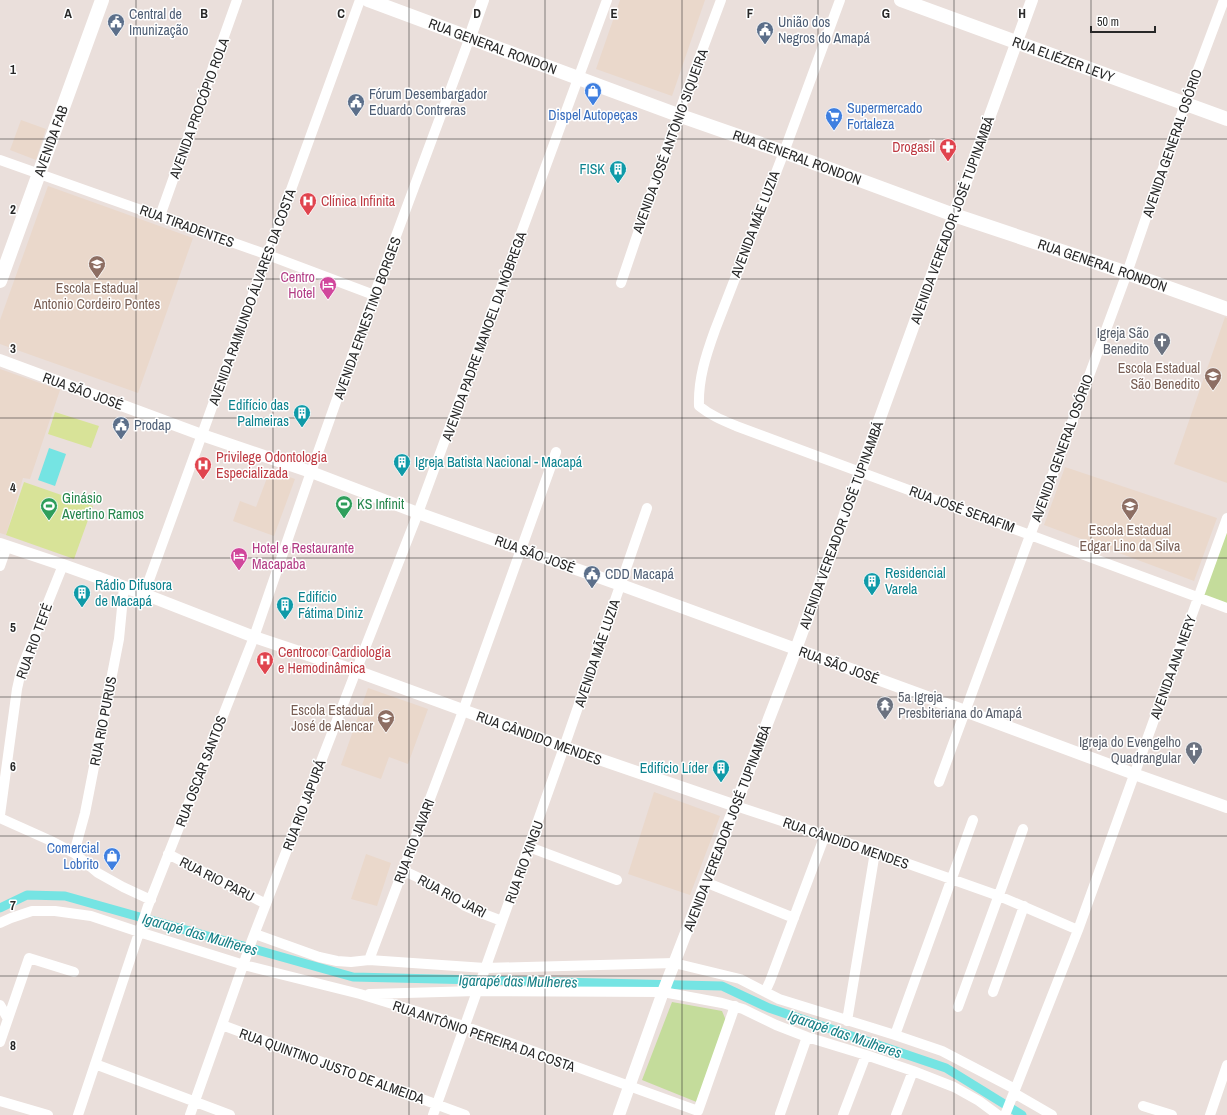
<svg xmlns="http://www.w3.org/2000/svg" width="1227" height="1115" font-family="'Archivo Narrow',sans-serif">
	<style>
		.education { fill: #ead8cb }
		.green { fill: #c4dc9b }
		.pitch { fill: #d8e398 }
		.water { fill: #75e4e3 }
		.lines { fill: none; stroke-linecap: round; stroke-linejoin: round }
		.canal { stroke: #75e4e3; stroke-width: 9 }
		.minor { stroke: #fff; stroke-width: 10 }
		.tertiary { stroke: #fff; stroke-width: 12 }
		.secondary { stroke: #fff; stroke-width: 14 }
		.grid { fill: none; stroke: #282828; stroke-width: 1; stroke-opacity: 0.55 }
		.labels { text-anchor: middle; dominant-baseline: central; stroke-width: 3; stroke-linejoin: round; paint-order: stroke }
		.service-label { font-size: 14px; fill: #4e5e75; stroke: #fff; text-anchor: start }
		.street-label { font-size: 14px; fill: #282828; stroke: #fff }
		.shop-label { font-size: 14px; fill: #366cbe; stroke: #fff; text-anchor: start }
		.health-label { font-size: 14px; fill: #be3a42; stroke: #fff; text-anchor: start }
		.culture-label { font-size: 14px; fill: #0d838f; stroke: #fff; text-anchor: start }
		.hotel-label { font-size: 14px; fill: #b23c85; stroke: #fff; text-anchor: end }
		.education-label { font-size: 14px; fill: #785e54; stroke: #fff }
		.worship-label { font-size: 14px; fill: #5b616d; stroke: #fff; text-anchor: end }
		.leisure-label { font-size: 14px; fill: #27864d; stroke: #fff; text-anchor: start }
		.water-label { font-size: 15px; font-style: italic; fill: #178087; stroke: #fff }
		.grid-label { font-size: 13px; text-anchor: middle; font-weight: bold; fill: #282828; stroke: #fff; stroke-width: 3; stroke-linejoin: round; paint-order: stroke }
	</style>
	<rect width="100%" height="100%" fill="#eadfdb"/>
	<path class="education" d="M 620,0 L 705,0 L 672,96 L 596,69 Z
		M 21,120 L 46,129 L 36,160 L 10,150 Z
		M 48,186 L 193,238 L 138,393 L 0,344 L 0,320 Z
		M 1225,317 L 1227,318 L 1227,483 L 1174,464 Z
		M 0,369 L 60,390 L 30,479 L 23,478 L 6,535 L 0,533 Z
		M 1065,467 L 1217,518 L 1194,581 L 1044,525 Z
		M 270,470 L 295,479 L 274,536 L 233,521 L 240,501 L 256,507 Z
		M 368,688 L 428,709 L 408,764 L 389,757 L 381,779 L 341,765 Z
		M 654,792 L 720,816 L 690,895 L 628,874 Z
		M 366,854 L 391,863 L 377,906 L 351,899 Z"/>
	<path class="green" d="M 1227,518 L 1227,609 L 1198,598 Z
		M 672,1002 L 722,1011 L 727,1023 L 699,1103 L 642,1080 Z"/>
	<path class="pitch" d="M 55,412 L 99,426 L 91,448 L 48,434 Z
		M 24,482 L 93,506 L 74,559 L 6,535 Z"/>
	<path class="water" d="M 49,448 L 66,454 L 55,486 L 38,480 Z"/>
	<g class="lines">
		<path class="canal" d="M 0,908 L 27,895 L 65,896 L 353,977 L 722,986 L 769,1008 L 946,1068 L 1022,1115"/>
		<path class="minor" d="M 840,0 L 784,152 L 715,330 C 706,355 698,379 699,406 C 710,415 722,420 736,426 L 1227,608
			M 0,160 L 268,255 L 374,295
			M 160,216 L 237,0
			M 621,283 L 678,115 L 721,0
			M 0,566 L 7,546
			M 144,594 L 360,0
			M 939,782 L 1127,273 L 1185,104 L 1224,0
			M 736,806 L 875,852 L 999,896 L 1078,930
			M 0,815 L 17,689 L 22,667 L 63,565
			M 0,818 L 49,840 L 74,853 L 98,873 L 123,887 L 151,900
			M 529,847 L 617,880
			M 74,853 L 85,813 L 119,639 L 124,587
			M 168,854 L 266,904
			M 402,870 L 432,884 L 452,896 L 465,906 L 481,913 L 502,921
			M 705,882 L 794,918
			M 0,923 L 11,918 L 32,911 L 55,911 L 91,916 L 139,932 L 244,965 L 360,994 L 464,1026 L 698,1111 L 735,1006
			M 255,934 L 319,957 L 337,961 L 351,962 L 369,960 L 485,968 L 674,963 L 740,979 L 779,999 L 895,1035 L 942,1051 L 1015,1089
			M 369,960 L 459,722 L 556,452
			M 765,992 L 770,981 L 825,835
			M 993,992 L 1024,906
			M 369,994 L 477,991 L 663,992 L 722,1003 L 743,1009 L 776,1025 L 807,1037 L 866,1055 L 913,1071 L 954,1087 L 979,1101 L 998,1115
			M 0,1005 L 8,1019
			M 958,1007 L 1023,829
			M 847,1021 L 875,852
			M 222,1025 L 465,1115
			M 895,1035 L 973,820
			M 0,1042 L 29,958 L 74,972
			M 95,1064 L 230,1115
			M 1014,1093 L 1052,1115
			M 0,1101 L 48,1115
			M 1143,1106 L 1172,1115
			M 780,1114 L 807,1037
			M 78,1115 L 148,906 L 254,637 L 311,472 L 374,295 L 470,37
			M 190,1115 L 252,940 L 356,671 L 418,513 L 607,0
			M 433,1115 L 562,753 L 647,508
			M 843,1115 L 866,1055
			M 896,1115 L 913,1071
			M 1005,1115 L 1078,930 L 1227,518
			M 1210,1115 L 1227,1065"/>
		<path class="tertiary" d="M 470,37 L 483,0
			M 0,360 L 202,435 L 311,472 L 418,513 L 621,585 L 965,711 L 1134,774 L 1227,807
			M 0,544 L 63,565 L 144,594 L 254,637 L 356,671 L 564,747 L 736,806
			M 619,1115 L 663,992 L 796,649 L 1032,0"/>
		<g class="secondary">
			<path id="s1" d="M 368,0 L 678,115 L 784,152 L 954,215 L 1127,273 L 1227,309"/>
			<path id="s2" d="M 901,0 L 1227,119"/>
			<path id="s3" d="M 0,281 L 102,0"/>
		</g>
	</g>
	<path class="grid" d="M 136,0 L 136,1115M 273,0 L 273,1115M 409,0 L 409,1115M 545,0 L 545,1115M 682,0 L 682,1115M 818,0 L 818,1115M 954,0 L 954,1115M 1091,0 L 1091,1115M 0,139 L 1227,139M 0,279 L 1227,279M 0,418 L 1227,418M 0,558 L 1227,558M 0,697 L 1227,697M 0,836 L 1227,836M 0,976 L 1227,976"/>
	<defs>
		<g id="civic-pin" transform="scale(0.9)"><path d="M0 17L-7.5 6A9.5 9.5 0 1 1 7.5 6Z" fill="#5c6f8a" stroke="#fff"/><path d="M-.6-6.5H3V-4.5H.6V-3L4-1V1h2V6H-6V1h2V-1L-.6-3ZM-1.2 2.5V6h2.4V2.5Z" fill="#fff"/></g>
		<g id="shop-pin" transform="scale(0.9)"><path d="M0 17L-7.5 6A9.5 9.5 0 1 1 7.5 6Z" fill="#3f7fe0" stroke="#fff"/><path d="M-5-2.5h2.3a2.7 3.5 0 0 1 5.4 0H5L5.5 6h-11ZM-1.5-2.5h3a1.5 2.3 0 0 0-3 0Z" fill="#fff"/></g>
		<g id="supermarket-pin" transform="scale(0.9)"><path d="M0 17L-7.5 6A9.5 9.5 0 1 1 7.5 6Z" fill="#3f7fe0" stroke="#fff"/><path d="M-6-5.5h2.5l.6 2H6L4.5 2H-2.5L-4.4-4H-6ZM-1.5 3.2a1.3 1.3 0 1 0 .1 0ZM3 3.2a1.3 1.3 0 1 0 .1 0Z" fill="#fff"/></g>
		<g id="pharmacy-pin" transform="scale(0.9)"><path d="M0 17L-7.5 6A9.5 9.5 0 1 1 7.5 6Z" fill="#e0444e" stroke="#fff"/><path d="M-2-6h4v4h4v4h-4v4h-4v-4h-4v-4h4Z" fill="#fff"/></g>
		<g id="building-pin" transform="scale(0.9)"><path d="M0 17L-7.5 6A9.5 9.5 0 1 1 7.5 6Z" fill="#0f9aa8" stroke="#fff"/><path d="M-4-6H4V6H1V3H-1V6H-4ZM-2.5-4.3h1.7v1.8h-1.7ZM.8-4.3h1.7v1.8H.8ZM-2.5-1h1.7V.8h-1.7ZM.8-1h1.7V.8H.8Z" fill="#fff"/></g>
		<g id="hospital-pin" transform="scale(0.9)"><path d="M0 17L-7.5 6A9.5 9.5 0 1 1 7.5 6Z" fill="#e0444e" stroke="#fff"/><path d="M-5-5h3v3.5h4V-5h3V5h-3V1.5h-4V5h-3Z" fill="#fff"/></g>
		<g id="school-pin" transform="scale(0.9)"><path d="M0 17L-7.5 6A9.5 9.5 0 1 1 7.5 6Z" fill="#8d6e63" stroke="#fff"/><path d="M0-5L7-2L0 1L-7-2ZM-4 1L0 2.5L4 1V4Q0 6-4 4Z" fill="#fff"/></g>
		<g id="hotel-pin" transform="scale(0.9)"><path d="M0 17L-7.5 6A9.5 9.5 0 1 1 7.5 6Z" fill="#d1479c" stroke="#fff"/><path d="M-6-4.5h1.5V1H6V5H4.5V3h-9V5H-6ZM-4 0a1.8 1.8 0 1 1 3.6 0ZM.5 0V-2.5h3Q6-2.5 6 0Z" fill="#fff"/></g>
		<g id="church-pin" transform="scale(0.9)"><path d="M0 17L-7.5 6A9.5 9.5 0 1 1 7.5 6Z" fill="#6b7280" stroke="#fff"/><path d="M-1.2-6h2.4v3.5h3.3v2.4h-3.3V6h-2.4V-.1h-3.3v-2.4h3.3Z" fill="#fff"/></g>
		<g id="stadium-pin" transform="scale(0.9)"><path d="M0 17L-7.5 6A9.5 9.5 0 1 1 7.5 6Z" fill="#2e9e5b" stroke="#fff"/><path d="M0-5a6.5 5 0 1 0 0 10a6.5 5 0 1 0 0-10ZM-3.5-1.8h7v3.6h-7Z" fill="#fff"/></g>
		<g id="temple-pin" transform="scale(0.9)"><path d="M0 17L-7.5 6A9.5 9.5 0 1 1 7.5 6Z" fill="#6b7280" stroke="#fff"/><path d="M0-6L5-2H3V0L6.5 2.5H4V6H1.5V3h-3V6H-4V2.5H-6.5L-3 0V-2H-5Z" fill="#fff"/></g>
	</defs>
	<g fill-rule="evenodd">
		<use href="#civic-pin" x="116" y="22"/>
		<use href="#civic-pin" x="765" y="30"/>
		<use href="#shop-pin" x="593" y="91"/>
		<use href="#civic-pin" x="356" y="102"/>
		<use href="#supermarket-pin" x="834" y="116"/>
		<use href="#pharmacy-pin" x="948" y="147"/>
		<use href="#building-pin" x="618" y="169"/>
		<use href="#hospital-pin" x="308" y="201"/>
		<use href="#school-pin" x="97" y="264"/>
		<use href="#hotel-pin" x="328" y="285"/>
		<use href="#church-pin" x="1162" y="341"/>
		<use href="#school-pin" x="1213" y="376"/>
		<use href="#building-pin" x="302" y="413"/>
		<use href="#civic-pin" x="121" y="425"/>
		<use href="#building-pin" x="402" y="462"/>
		<use href="#hospital-pin" x="203" y="465"/>
		<use href="#stadium-pin" x="344" y="504"/>
		<use href="#stadium-pin" x="49" y="506"/>
		<use href="#school-pin" x="1130" y="506"/>
		<use href="#hotel-pin" x="239" y="556"/>
		<use href="#civic-pin" x="592" y="574"/>
		<use href="#building-pin" x="872" y="581"/>
		<use href="#building-pin" x="82" y="593"/>
		<use href="#building-pin" x="285" y="605"/>
		<use href="#hospital-pin" x="265" y="660"/>
		<use href="#temple-pin" x="885" y="705"/>
		<use href="#school-pin" x="386" y="718"/>
		<use href="#church-pin" x="1194" y="750"/>
		<use href="#building-pin" x="721" y="768"/>
		<use href="#shop-pin" x="112" y="856"/>
	</g>
	<g class="labels">
		<g class="service-label">
			<text x="129" y="14">Central de<tspan x="129" dy="16">Imunização</tspan></text>
			<text x="778" y="22">União dos<tspan x="778" dy="16">Negros do Amapá</tspan></text>
			<text x="369" y="94">Fórum Desembargador<tspan x="369" dy="16">Eduardo Contreras</tspan></text>
			<text x="134" y="425">Prodap</text>
			<text x="605" y="574">CDD Macapá</text>
		</g>
		<g class="street-label">
			<text stroke="none"><textPath href="#s1" startOffset="133">RUA GENERAL RONDON</textPath></text>
			<text stroke="none"><textPath href="#s2" startOffset="173">RUA ELIÉZER LEVY</textPath></text>
			<text transform="translate(199 108) rotate(-70)">AVENIDA PROCÓPIO ROLA</text>
			<text stroke="none"><textPath href="#s3" startOffset="149">AVENIDA FAB</textPath></text>
			<text transform="translate(670 141) rotate(-70)">AVENIDA JOSÉ ANTÔNIO SIQUEIRA</text>
			<text transform="translate(1172 143) rotate(-71)">AVENIDA GENERAL OSÓRIO</text>
			<text stroke="none"><textPath href="#s1" startOffset="457">RUA GENERAL RONDON</textPath></text>
			<text transform="translate(952 220) rotate(-70)">AVENIDA VEREADOR JOSÉ TUPINAMBÁ</text>
			<text transform="translate(755 224) rotate(-69)">AVENIDA MÃE LUZIA</text>
			<text transform="translate(187 226) rotate(20)">RUA TIRADENTES</text>
			<text stroke="none"><textPath href="#s1" startOffset="781">RUA GENERAL RONDON</textPath></text>
			<text transform="translate(252 297) rotate(-70)">AVENIDA RAIMUNDO ÁLVARES DA COSTA</text>
			<text transform="translate(367 318) rotate(-70)">AVENIDA ERNESTINO BORGES</text>
			<text transform="translate(484 336) rotate(-70)">AVENIDA PADRE MANOEL DA NÓBREGA</text>
			<text transform="translate(83 391) rotate(20)">RUA SÃO JOSÉ</text>
			<text transform="translate(1062 448) rotate(-70)">AVENIDA GENERAL OSÓRIO</text>
			<text transform="translate(962 509) rotate(20)">RUA JOSÉ SERAFIM</text>
			<text transform="translate(841 525) rotate(-70)">AVENIDA VEREADOR JOSÉ TUPINAMBÁ</text>
			<text transform="translate(535 554) rotate(20)">RUA SÃO JOSÉ</text>
			<text transform="translate(34 641) rotate(-70)">RUA RIO TEFÉ</text>
			<text transform="translate(597 653) rotate(-71)">AVENIDA MÃE LUZIA</text>
			<text transform="translate(839 665) rotate(20)">RUA SÃO JOSÉ</text>
			<text transform="translate(1173 667) rotate(-70)">AVENIDA ANA NERY</text>
			<text transform="translate(103 721) rotate(-79)">RUA RIO PURUS</text>
			<text transform="translate(539 738) rotate(20)">RUA CÂNDIDO MENDES</text>
			<text transform="translate(201 771) rotate(-69)">RUA OSCAR SANTOS</text>
			<text transform="translate(304 805) rotate(-69)">RUA RIO JAPURÁ</text>
			<text transform="translate(727 828) rotate(-69)">AVENIDA VEREADOR JOSÉ TUPINAMBÁ</text>
			<text transform="translate(414 841) rotate(-69)">RUA RIO JAVARI</text>
			<text transform="translate(846 843) rotate(19)">RUA CÂNDIDO MENDES</text>
			<text transform="translate(524 862) rotate(-70)">RUA RIO XINGU</text>
			<text transform="translate(217 879) rotate(27)">RUA RIO PARU</text>
			<text transform="translate(452 896) rotate(28)">RUA RIO JARI</text>
			<text transform="translate(484 1036) rotate(19)">RUA ANTÔNIO PEREIRA DA COSTA</text>
			<text transform="translate(332 1066) rotate(20)">RUA QUINTINO JUSTO DE ALMEIDA</text>
		</g>
		<g class="shop-label">
			<text x="847" y="108">Supermercado<tspan x="847" dy="16">Fortaleza</tspan></text>
			<text x="593" y="115" text-anchor="middle">Dispel Autopeças</text>
			<text x="99" y="848" text-anchor="end">Comercial<tspan x="99" dy="16">Lobrito</tspan></text>
		</g>
		<g class="health-label">
			<text x="935" y="147" text-anchor="end">Drogasil</text>
			<text x="321" y="201">Clínica Infinita</text>
			<text x="216" y="457">Privilege Odontologia<tspan x="216" dy="16">Especializada</tspan></text>
			<text x="278" y="652">Centrocor Cardiologia<tspan x="278" dy="16">e Hemodinâmica</tspan></text>
		</g>
		<g class="culture-label">
			<text x="605" y="169" text-anchor="end">FISK</text>
			<text x="289" y="405" text-anchor="end">Edifício das<tspan x="289" dy="16">Palmeiras</tspan></text>
			<text x="415" y="462">Igreja Batista Nacional - Macapá</text>
			<text x="885" y="573">Residencial<tspan x="885" dy="16">Varela</tspan></text>
			<text x="95" y="585">Rádio Difusora<tspan x="95" dy="16">de Macapá</tspan></text>
			<text x="298" y="597">Edifício<tspan x="298" dy="16">Fátima Diniz</tspan></text>
			<text x="708" y="768" text-anchor="end">Edifício Líder</text>
		</g>
		<g class="hotel-label">
			<text x="315" y="277">Centro<tspan x="315" dy="16">Hotel</tspan></text>
			<text x="252" y="548" text-anchor="start">Hotel e Restaurante<tspan x="252" dy="16">Macapaba</tspan></text>
		</g>
		<g class="education-label">
			<text x="97" y="288">Escola Estadual<tspan x="97" dy="16">Antonio Cordeiro Pontes</tspan></text>
			<text x="1200" y="368" text-anchor="end">Escola Estadual<tspan x="1200" dy="16">São Benedito</tspan></text>
			<text x="1130" y="530">Escola Estadual<tspan x="1130" dy="16">Edgar Lino da Silva</tspan></text>
			<text x="373" y="710" text-anchor="end">Escola Estadual<tspan x="373" dy="16">José de Alencar</tspan></text>
		</g>
		<g class="worship-label">
			<text x="1149" y="333">Igreja São<tspan x="1149" dy="16">Benedito</tspan></text>
			<text x="898" y="697" text-anchor="start">5a Igreja<tspan x="898" dy="16">Presbiteriana do Amapá</tspan></text>
			<text x="1181" y="742">Igreja do Evengelho<tspan x="1181" dy="16">Quadrangular</tspan></text>
		</g>
		<g class="leisure-label">
			<text x="62" y="498">Ginásio<tspan x="62" dy="16">Avertino Ramos</tspan></text>
			<text x="357" y="504">KS Infinit</text>
		</g>
		<g class="water-label">
			<text transform="translate(200 934) rotate(16)">Igarapé das Mulheres</text>
			<text transform="translate(518 981) rotate(1)">Igarapé das Mulheres</text>
			<text transform="translate(845 1034) rotate(19)">Igarapé das Mulheres</text>
		</g>
	</g>
	<g class="grid-label">
		<text x="68" y="18">A</text>
		<text x="204" y="18">B</text>
		<text x="341" y="18">C</text>
		<text x="477" y="18">D</text>
		<text x="614" y="18">E</text>
		<text x="750" y="18">F</text>
		<text x="886" y="18">G</text>
		<text x="1022" y="18">H</text>
		<text x="13" y="74">1</text>
		<text x="13" y="214">2</text>
		<text x="13" y="353">3</text>
		<text x="13" y="492">4</text>
		<text x="13" y="632">5</text>
		<text x="13" y="771">6</text>
		<text x="13" y="910">7</text>
		<text x="13" y="1050">8</text>
	</g>
	<path d="M1091 26v6h64v-6" fill="none" stroke="#282828" stroke-width="2"/>
	<text x="1097" y="26" font-size="12" fill="#282828" stroke="#ffffff" stroke-width="3" paint-order="stroke">50 m</text>
</svg>
